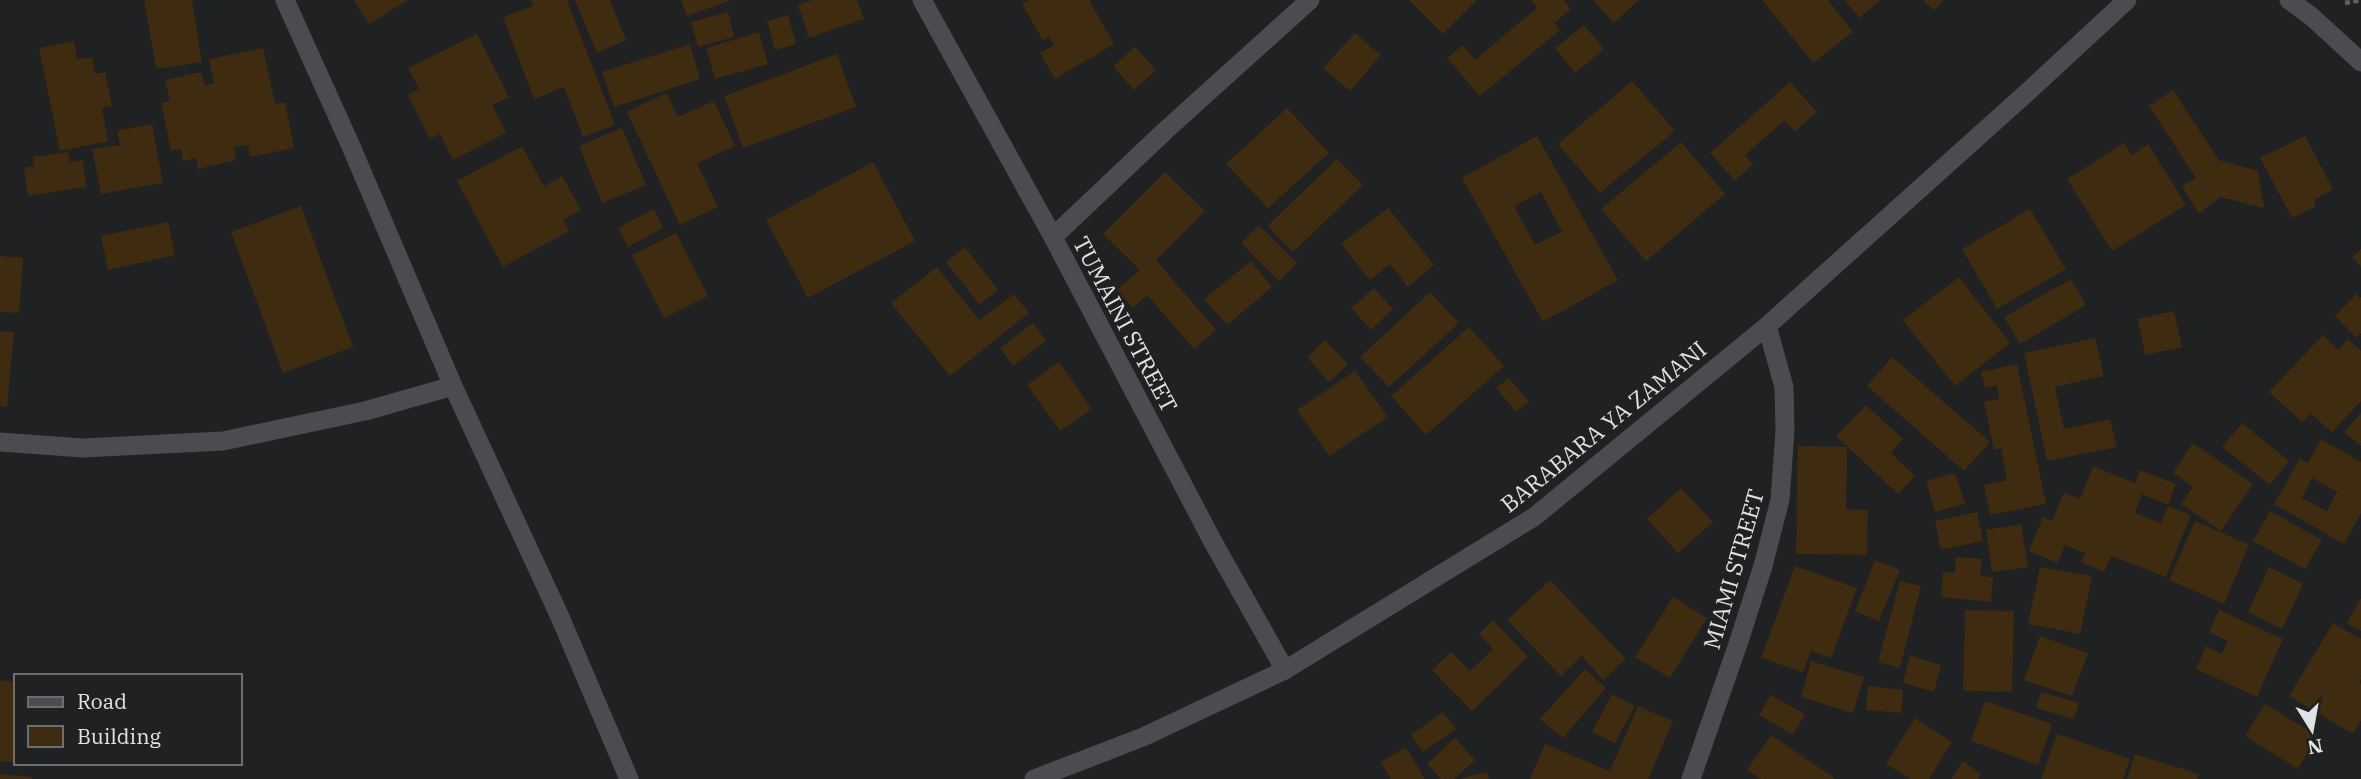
<svg xmlns="http://www.w3.org/2000/svg" width="2361" height="779" font-family="'IBM Plex Serif',serif">
	<style>
		.building { fill: #3f2b0f; fill-rule: evenodd }
		.lines { fill: none; stroke-linecap: round; stroke-linejoin: round }
		.path { stroke: #5f6163; stroke-width: 4.5; stroke-dasharray: 5 3.5; stroke-linecap: butt }
		.minor { stroke: #4a4c4f; stroke-width: 19 }
		.tertiary { stroke: #4a4c4f; stroke-width: 19 }
		.labels { text-anchor: middle; dominant-baseline: central; stroke-width: 6; stroke-linejoin: round; paint-order: stroke }
		.street-label { font-size: 23px; fill: #e1e2e4; stroke: #1f2123 }
	</style>
	<rect width="100%" height="100%" fill="#1f2123"/>
	<path class="building" d="M 144,0 L 192,0 L 202,62 L 156,69 Z
		M 354,0 L 408,0 L 369,24 Z
		M 531,0 L 567,0 L 615,125 L 583,137 L 564,87 L 534,99 L 503,17 L 533,6 Z
		M 575,0 L 610,0 L 626,40 L 597,53 Z
		M 681,0 L 732,0 L 687,16 Z
		M 812,0 L 857,0 L 864,19 L 809,38 L 798,5 Z
		M 1029,0 L 1089,0 L 1114,44 L 1055,79 L 1040,53 L 1054,45 L 1049,37 L 1043,40 L 1022,4 Z
		M 1409,0 L 1477,0 L 1443,34 Z
		M 1531,0 L 1563,0 L 1571,9 L 1554,23 L 1560,30 L 1480,96 L 1447,58 L 1463,45 L 1475,60 L 1537,8 Z
		M 1593,0 L 1639,0 L 1614,23 Z
		M 1762,0 L 1828,0 L 1853,32 L 1813,63 Z
		M 1844,0 L 1880,0 L 1860,18 Z
		M 1923,0 L 1944,0 L 1934,10 Z
		M 728,12 L 734,37 L 698,47 L 691,22 Z
		M 788,15 L 796,44 L 775,50 L 767,21 Z
		M 1584,25 L 1604,49 L 1575,73 L 1555,48 Z
		M 759,32 L 768,64 L 715,79 L 706,48 Z
		M 1355,33 L 1381,55 L 1350,91 L 1323,68 Z
		M 477,34 L 509,97 L 492,105 L 506,133 L 453,160 L 440,134 L 430,139 L 408,95 L 419,89 L 408,68 Z
		M 74,41 L 77,59 L 92,57 L 95,74 L 105,72 L 112,106 L 102,108 L 108,141 L 60,151 L 39,48 Z
		M 690,44 L 700,79 L 614,107 L 602,72 Z
		M 1135,47 L 1156,70 L 1134,90 L 1113,66 Z
		M 263,48 L 275,104 L 285,102 L 294,148 L 250,157 L 248,145 L 234,147 L 236,160 L 198,169 L 196,158 L 183,161 L 181,149 L 171,151 L 161,103 L 170,101 L 165,80 L 201,72 L 205,86 L 214,83 L 209,59 Z
		M 837,54 L 856,107 L 743,148 L 724,96 Z
		M 1632,81 L 1675,131 L 1600,193 L 1558,144 Z
		M 1790,82 L 1817,112 L 1795,131 L 1784,121 L 1745,155 L 1753,164 L 1735,181 L 1710,153 Z
		M 2173,90 L 2219,160 L 2258,171 L 2264,208 L 2220,197 L 2199,214 L 2182,186 L 2196,178 L 2149,106 Z
		M 666,93 L 678,117 L 714,101 L 735,146 L 697,163 L 718,207 L 680,225 L 627,112 Z
		M 1287,108 L 1329,153 L 1268,208 L 1226,164 Z
		M 152,124 L 163,183 L 101,194 L 92,149 L 120,145 L 117,131 Z
		M 622,128 L 646,185 L 602,203 L 579,146 Z
		M 1537,136 L 1618,280 L 1543,322 L 1462,178 ZM 1541,192 L 1562,232 L 1535,245 L 1514,206 Z
		M 2305,136 L 2333,189 L 2314,200 L 2316,206 L 2292,218 L 2260,158 Z
		M 1681,142 L 1725,194 L 1646,261 L 1601,209 Z
		M 2124,143 L 2132,155 L 2148,144 L 2186,205 L 2112,251 L 2067,179 Z
		M 522,146 L 544,186 L 562,176 L 581,210 L 563,220 L 569,231 L 503,267 L 457,181 Z
		M 68,152 L 70,162 L 83,160 L 86,187 L 28,196 L 24,168 L 34,166 L 33,157 Z
		M 1337,159 L 1363,185 L 1293,252 L 1267,226 Z
		M 873,162 L 915,241 L 808,298 L 766,220 Z
		M 1165,172 L 1205,211 L 1156,260 L 1216,330 L 1194,349 L 1147,295 L 1133,308 L 1117,290 L 1140,270 L 1103,234 Z
		M 301,206 L 353,347 L 283,373 L 231,232 Z
		M 1388,208 L 1434,265 L 1408,287 L 1390,264 L 1370,280 L 1341,244 Z
		M 654,209 L 663,228 L 628,247 L 618,228 Z
		M 2030,209 L 2066,269 L 1997,309 L 1962,249 Z
		M 168,222 L 175,255 L 108,270 L 101,236 Z
		M 1259,225 L 1297,263 L 1279,281 L 1241,243 Z
		M 676,233 L 708,296 L 664,318 L 632,255 Z
		M 965,247 L 998,290 L 979,304 L 946,262 Z
		M 2361,249 L 2361,267 L 2352,257 Z
		M 0,256 L 23,258 L 19,313 L 0,312 Z
		M 1251,261 L 1272,287 L 1227,325 L 1204,299 Z
		M 937,267 L 979,320 L 1014,294 L 1029,313 L 950,376 L 891,303 Z
		M 1959,277 L 2010,343 L 1955,386 L 1903,320 Z
		M 2071,279 L 2086,305 L 2020,344 L 2004,317 Z
		M 1374,288 L 1393,309 L 1371,330 L 1351,308 Z
		M 1430,292 L 1459,323 L 1389,387 L 1360,357 Z
		M 2356,294 L 2361,298 L 2361,333 L 2356,338 L 2335,316 Z
		M 2174,311 L 2182,347 L 2145,355 L 2138,319 Z
		M 1033,323 L 1046,341 L 1013,366 L 1000,348 Z
		M 1469,327 L 1504,366 L 1426,435 L 1391,396 Z
		M 0,331 L 14,332 L 7,407 L 0,406 Z
		M 2323,335 L 2338,350 L 2348,339 L 2361,351 L 2361,401 L 2332,432 L 2311,414 L 2302,422 L 2269,392 Z
		M 2095,338 L 2104,376 L 2055,387 L 2064,429 L 2110,419 L 2117,447 L 2047,461 L 2024,353 Z
		M 1325,340 L 1348,364 L 1329,382 L 1307,357 Z
		M 1892,357 L 1990,442 L 1964,471 L 1867,386 Z
		M 1059,362 L 1092,409 L 1060,431 L 1027,385 Z
		M 2017,364 L 2046,504 L 1990,515 L 1984,485 L 2007,480 L 2001,448 L 1994,450 L 1984,402 L 1999,399 L 1997,385 L 1985,388 L 1981,372 Z
		M 1355,371 L 1388,417 L 1329,456 L 1297,410 Z
		M 1509,378 L 1529,402 L 1516,412 L 1496,388 Z
		M 1866,405 L 1903,439 L 1891,453 L 1915,476 L 1898,494 L 1836,436 Z
		M 2361,413 L 2361,446 L 2344,432 Z
		M 2242,423 L 2289,461 L 2270,485 L 2222,447 Z
		M 2321,439 L 2361,462 L 2361,513 L 2344,544 L 2274,504 L 2300,458 L 2308,463 ZM 2312,478 L 2337,492 L 2327,511 L 2302,498 Z
		M 2193,443 L 2253,484 L 2221,531 L 2181,504 L 2193,487 L 2173,473 Z
		M 1798,446 L 1847,447 L 1846,509 L 1868,510 L 1867,555 L 1796,554 Z
		M 2093,466 L 2135,483 L 2140,470 L 2176,484 L 2168,505 L 2142,494 L 2135,513 L 2161,523 L 2168,506 L 2191,515 L 2166,577 L 2111,556 L 2104,572 L 2081,562 L 2085,553 L 2065,545 L 2058,563 L 2029,551 L 2043,517 L 2052,521 L 2064,493 L 2080,499 Z
		M 1955,473 L 1965,504 L 1935,512 L 1926,481 Z
		M 1681,488 L 1713,522 L 1678,553 L 1647,519 Z
		M 2270,511 L 2322,540 L 2305,569 L 2253,541 Z
		M 1977,512 L 1983,541 L 1941,550 L 1935,521 Z
		M 2195,521 L 2249,545 L 2224,604 L 2169,580 Z
		M 2021,524 L 2028,567 L 1992,572 L 1986,530 Z
		M 1956,557 L 1982,559 L 1980,576 L 1993,577 L 1991,602 L 1941,597 L 1943,572 L 1955,573 Z
		M 1875,560 L 1900,570 L 1879,621 L 1855,611 Z
		M 1795,566 L 1857,588 L 1831,658 L 1811,651 L 1803,672 L 1761,658 Z
		M 2040,567 L 2092,576 L 2080,634 L 2028,624 Z
		M 2269,567 L 2303,584 L 2282,629 L 2248,612 Z
		M 1550,580 L 1626,659 L 1603,680 L 1582,656 L 1561,676 L 1507,620 Z
		M 1900,581 L 1921,586 L 1900,668 L 1878,662 Z
		M 1673,597 L 1707,618 L 1670,678 L 1635,657 Z
		M 2361,598 L 2361,631 L 2347,623 Z
		M 1965,610 L 2014,611 L 2012,692 L 1963,691 Z
		M 2219,610 L 2283,639 L 2257,697 L 2196,669 L 2206,646 L 2222,654 L 2228,641 L 2209,632 Z
		M 1493,620 L 1528,657 L 1472,711 L 1432,670 L 1451,652 L 1470,671 L 1493,649 L 1479,634 Z
		M 2333,623 L 2361,639 L 2361,679 L 2359,683 L 2361,684 L 2361,720 L 2353,734 L 2289,696 Z
		M 2040,636 L 2088,653 L 2072,696 L 2024,680 Z
		M 1910,656 L 1941,665 L 1934,692 L 1903,683 Z
		M 1811,661 L 1864,677 L 1853,713 L 1801,697 Z
		M 1585,669 L 1606,688 L 1563,738 L 1540,719 Z
		M 0,680 L 16,682 L 16,763 L 0,761 Z
		M 1868,686 L 1903,690 L 1901,713 L 1866,710 Z
		M 2041,692 L 2079,703 L 2074,719 L 2036,708 Z
		M 1612,694 L 1635,706 L 1615,743 L 1592,732 Z
		M 1771,695 L 1805,714 L 1793,735 L 1759,715 Z
		M 1985,701 L 2052,724 L 2038,765 L 1971,741 Z
		M 2265,704 L 2318,736 L 2298,769 L 2245,736 Z
		M 1638,706 L 1673,721 L 1648,779 L 1530,779 L 1545,744 L 1610,771 Z
		M 1443,712 L 1456,729 L 1423,752 L 1411,735 Z
		M 1915,718 L 1952,742 L 1929,779 L 1911,779 L 1886,764 Z
		M 2057,734 L 2130,759 L 2123,779 L 2041,779 Z
		M 1771,735 L 1836,779 L 1761,779 L 1747,770 Z
		M 1455,738 L 1475,760 L 1454,779 L 1441,779 L 1427,764 Z
		M 1406,747 L 1425,779 L 1391,779 L 1381,762 Z
		M 2135,754 L 2199,774 L 2197,779 L 2127,779 Z
		M 1963,761 L 1981,774 L 1978,779 L 1951,779 Z
		M 1487,772 L 1489,779 L 1462,779 L 1462,778 Z
		M 0,774 L 32,777 L 32,779 L 0,779 Z"/>
	<g class="lines">
		<path class="path" d="M 2345,3 L 2361,0"/>
		<path class="minor" d="M 285,0 L 350,144 L 453,386 L 560,617 L 629,779
			M 922,0 L 1053,237 L 1213,542 L 1285,670
			M 2289,0 L 2312,17 L 2361,62
			M 1053,237 L 1166,130 L 1310,0
			M 0,442 L 83,448 L 223,441 L 365,411 L 453,386
			M 1691,779 L 1739,641 L 1763,566 L 1780,500 L 1785,431 L 1784,387 L 1767,326"/>
		<path class="tertiary" d="M 1034,779 L 1143,737 L 1285,670 L 1534,517 L 1767,326 L 2032,88 L 2127,0"/>
	</g>
	<g class="labels">
		<g class="street-label">
			<text transform="translate(1126 324) rotate(62)">TUMAINI STREET</text>
			<text transform="translate(1603 426) rotate(-39)">BARABARA YA ZAMANI</text>
			<text transform="translate(1733 569) rotate(-74)">MIAMI STREET</text>
		</g>
	</g>
	<rect x="14" y="674" width="228" height="91" fill="#1f2123" stroke="#6d6e70" stroke-width="2"/>
	<rect x="28" y="697" width="35" height="10" fill="#4a4c4f" stroke="#6d6e70" stroke-width="2"/>
	<text x="77" y="709" font-size="21" fill="#e1e2e4">Road</text>
	<rect x="28" y="726" width="35" height="21" fill="#3f2b0f" stroke="#6d6e70" stroke-width="2"/>
	<text x="77" y="744" font-size="21" fill="#e1e2e4">Building</text>
	<g transform="translate(2312 730) rotate(169)" stroke="#1f2123" stroke-width="5" paint-order="stroke">
	<path d="M0-5L12 26L0 18L-12 26Z" fill="#e1e2e4"/>
	<text y="-10" font-size="19" font-weight="bold" text-anchor="middle" fill="#e1e2e4">N</text>
	</g>
</svg>
